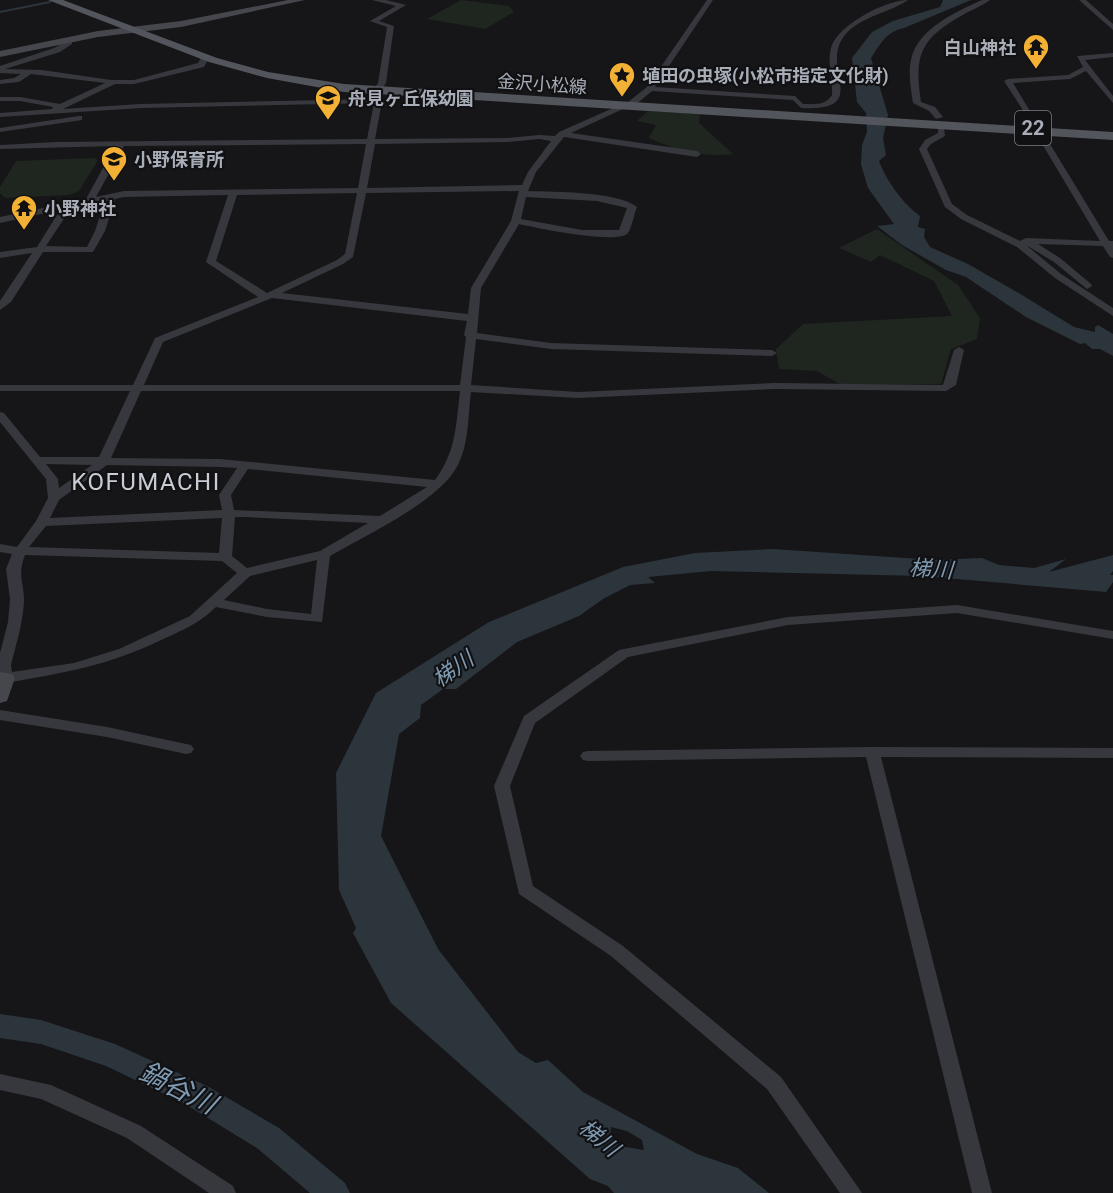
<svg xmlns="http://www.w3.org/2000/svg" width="1113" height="1193" font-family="Roboto,'Noto Sans JP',sans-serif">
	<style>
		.green { fill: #1e261f }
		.water { fill: #2c353c; fill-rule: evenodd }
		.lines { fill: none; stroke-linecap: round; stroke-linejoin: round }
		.stream { stroke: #2c353c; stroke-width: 2 }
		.river { fill: #2c353c; fill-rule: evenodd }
		.street { fill: #37383d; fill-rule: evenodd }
		.secondary { fill: #45474d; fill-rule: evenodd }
		.primary { fill: #53555c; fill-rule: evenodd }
		.labels { text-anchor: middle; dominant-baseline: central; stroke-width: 4.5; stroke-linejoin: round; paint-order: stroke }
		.far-poi-label { font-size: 18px; font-weight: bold; fill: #a8adb8; stroke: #111113; text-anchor: start }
		.far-street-label { font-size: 18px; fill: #a8adb8; stroke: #111113 }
		.shield { fill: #111113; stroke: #7b7e86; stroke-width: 1.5 }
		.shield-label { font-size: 20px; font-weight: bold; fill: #a8adb8 }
		.water-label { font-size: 22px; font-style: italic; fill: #7f9bb3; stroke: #111113 }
		.quarter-label { font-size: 24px; letter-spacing: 1.5px; fill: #c9ccd4; stroke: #111113 }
		.near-water-label { font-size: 27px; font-style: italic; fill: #7f9bb3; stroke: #111113 }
	</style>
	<rect width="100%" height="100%" fill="#161618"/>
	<path class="green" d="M 461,0 L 509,6 L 514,12 L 485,29 L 427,19 Z
		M 648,111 L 700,114 L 699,123 L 733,154 C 705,158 674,150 649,138 L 656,125 L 637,121 Z
		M 94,158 L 98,160 L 79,191 L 69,195 L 5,198 L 0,193 L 0,187 L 16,161 Z
		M 877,229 L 958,285 L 980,318 L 977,339 L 951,349 L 941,384 L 840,384 L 817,371 L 779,369 L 776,349 L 803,324 L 952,316 L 934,281 L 880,255 L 871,262 L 839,248 Z"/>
	<path class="water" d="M 943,0 L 971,0 L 904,28 C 886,32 881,43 871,58 L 888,115 L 883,138 L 886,155 L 879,161 C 886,180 903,204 920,216 L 918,227 L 925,229 L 924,237 L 930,247 L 968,264 L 1022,295 L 1074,327 L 1095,332 L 1095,327 L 1098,325 L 1113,334 L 1113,356 L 1100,349 L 1092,349 L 1085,343 L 1080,344 L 1026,317 L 966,277 L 946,270 L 902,245 L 877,226 L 894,224 L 868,188 L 861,164 L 862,145 L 867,132 L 866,113 L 857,102 L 852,58 L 872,32 L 893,21 L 940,7 Z
		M 773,549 L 935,560 L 982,558 L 999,565 L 1034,568 L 1066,559 L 1049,572 L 1113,555 L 1113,571 L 1110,575 L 1113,575 L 1113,582 L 1106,592 L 922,576 L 711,571 L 648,577 L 655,583 L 630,585 L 603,599 L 579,616 L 517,642 L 456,689 L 443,689 L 421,705 L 420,718 L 399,734 L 381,836 L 438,949 L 518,1052 L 536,1063 L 548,1060 L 583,1092 L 697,1154 L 738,1168 L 769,1193 L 614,1193 L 608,1186 L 590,1179 L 391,1003 L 353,933 L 356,928 L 339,890 L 336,773 L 376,693 L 489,622 L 623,567 L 695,553 ZM 611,1127 L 627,1131 L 642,1140 L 644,1150 L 620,1146 L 610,1136 Z"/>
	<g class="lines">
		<path class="stream" d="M 0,12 L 50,2"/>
		<path class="river" d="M 0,1014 L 41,1020 L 115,1044 L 207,1086 L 279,1128 L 345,1183 L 350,1193 L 310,1193 L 257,1148 L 185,1104 L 106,1066 L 41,1044 L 0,1038 Z"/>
		<path class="street" d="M 372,0 L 386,0 L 406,5 L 379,21 L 394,26 L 386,83 L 382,89 L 384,91 L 375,139 L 508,138 L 539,135 L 555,136 L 559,132 L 620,105 L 623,105 L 623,109 L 571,133 L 697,151 L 701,154 L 697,157 L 564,137 L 536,172 L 528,191 C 553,192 618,191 637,207 C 634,213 632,229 627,234 C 614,244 536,228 519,224 L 481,288 L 477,333 L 551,343 L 772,350 L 777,353 L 772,356 L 551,349 L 476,339 L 471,385 L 578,392 L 775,383 L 943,385 L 954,350 L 959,347 L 964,350 L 956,385 L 946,391 L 775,389 L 578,398 L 471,392 C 468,416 469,443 458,465 C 440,501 366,535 330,556 L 322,622 L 267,617 L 216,607 C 198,624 183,630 161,640 C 107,666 64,673 5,683 L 0,681 L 0,653 L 8,622 L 10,599 L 6,569 L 12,554 L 0,552 L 0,544 L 17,547 L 36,521 L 48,498 L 46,479 L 0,422 L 0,412 L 4,413 L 40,457 L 99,457 L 130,391 L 0,391 L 0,385 L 133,385 L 155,338 L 258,297 L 206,262 L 228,195 L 124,197 L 115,199 L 105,231 L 93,252 L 43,252 L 11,302 L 0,310 L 0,301 L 32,253 L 0,258 L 0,252 L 37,247 L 60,210 L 0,223 L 0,217 L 86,199 L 115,146 L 0,149 L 0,145 L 57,142 L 367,139 L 374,103 L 141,108 L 0,117 L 0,113 L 52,109 L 53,107 L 20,101 L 0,101 L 0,97 L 20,97 L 60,104 L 105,83 L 31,74 L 19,82 L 0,84 L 0,80 L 14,78 L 21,74 L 0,73 L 0,66 L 54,48 L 69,40 L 72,40 L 72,44 L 60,52 L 5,69 L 42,70 L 111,80 L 134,80 L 198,63 L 202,56 L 209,58 L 204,67 L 134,84 L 115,84 L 63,109 L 141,104 L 375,99 L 376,91 L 374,89 L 378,83 L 387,27 L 370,21 L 396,6 ZM 539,139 L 551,141 L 528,172 L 522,185 L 367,188 L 375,144 L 508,142 ZM 366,144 L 358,188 L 124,191 L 96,197 L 124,146 ZM 519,191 L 511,221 L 471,288 L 468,314 L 282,293 L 343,264 L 353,257 L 366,193 ZM 357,193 L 345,254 L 337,260 L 267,293 L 216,261 L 237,195 ZM 526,197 L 597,201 L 627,208 L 619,230 L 582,230 L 521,219 ZM 105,201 L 95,231 L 87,247 L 46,246 L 71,208 ZM 272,298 L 467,321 L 464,335 L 466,337 L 460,385 L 144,385 L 163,342 ZM 141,391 L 460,391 C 456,425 456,452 435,480 L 220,459 L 111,458 ZM 46,464 L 92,465 L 59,488 L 58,479 ZM 107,465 L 220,467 L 237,468 L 219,495 L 222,510 L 50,518 L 59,500 ZM 248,469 L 427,487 L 380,516 L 234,510 L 231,495 ZM 235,517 L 244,517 L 368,523 L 320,551 L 247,568 L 232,556 ZM 222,518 L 219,553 L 29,547 L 46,526 ZM 25,555 L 222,561 L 237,573 L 190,616 L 119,649 L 74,663 L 12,672 L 11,665 C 16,644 23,623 24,601 C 24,581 17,575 25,555 ZM 317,560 L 311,614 L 267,609 L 224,600 L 250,576 Z
			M 707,0 L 713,0 L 655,87 L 795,96 L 803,104 C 815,104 825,106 832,95 C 833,80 827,63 831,48 C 837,25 886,0 908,0 C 888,14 854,17 841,41 C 824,71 870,112 801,108 L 793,100 L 652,91 L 634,106 L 628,106 L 628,102 L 647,87 Z
			M 982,0 L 990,0 C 982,6 971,10 961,16 C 920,39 914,56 921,102 L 935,107 L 943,117 L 936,119 L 929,111 L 913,103 C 911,89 908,74 911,60 C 917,29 956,12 982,0 Z
			M 1079,0 L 1086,0 L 1113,24 L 1113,30 Z
			M 1113,53 L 1113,57 L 1085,60 L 1113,96 L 1113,103 L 1086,71 L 1070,79 L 1013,83 L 1109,241 L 1113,241 L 1113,258 L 1110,257 L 1103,246 L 1038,244 L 1060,258 L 1091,284 L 1092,286 L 1087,289 L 1054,262 L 1026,245 L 1061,274 L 1113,308 L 1113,316 L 1055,278 L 1017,247 L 961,219 L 945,207 L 919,149 L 925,140 L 938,133 L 938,127 L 944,127 L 945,136 L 931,144 L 927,149 L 952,204 L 967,215 L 1020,241 L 1026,238 L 1100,241 L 1035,132 L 1036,130 L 1004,81 L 1008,79 L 1068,75 L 1083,67 L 1077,56 Z
			M 79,116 L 82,116 L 82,120 L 0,132 L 0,128 Z
			M 957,605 L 1113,631 L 1113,639 L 957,613 L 788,625 L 628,657 L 535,723 L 510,786 L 533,886 L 623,946 L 781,1077 L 862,1193 L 840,1193 L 767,1089 L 611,956 L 519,894 L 494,786 L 524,716 L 619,650 L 788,617 Z
			M 0,710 L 107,727 L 186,744 L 191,745 L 194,749 L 191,753 L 186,754 L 107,737 L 0,720 Z
			M 872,747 L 1113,748 L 1113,758 L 881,757 L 992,1193 L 972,1193 L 866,757 L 588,761 L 583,760 L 580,756 L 583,752 L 588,751 Z
			M 0,1074 L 51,1085 L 141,1126 L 233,1186 L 236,1193 L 209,1193 L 127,1138 L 41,1099 L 0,1090 Z"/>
		<path class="secondary" d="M 288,0 L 305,0 L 181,27 L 98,37 L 0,57 L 0,51 L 98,31 L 181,21 Z
			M 0,672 L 12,674 L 15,678 L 7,701 L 0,703 Z"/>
		<path class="primary" d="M 48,0 L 63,0 L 217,58 L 268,72 L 344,84 L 1113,132 L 1113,140 L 344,92 L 267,78 L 209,62 Z"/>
	</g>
	<defs>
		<g id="temple-pin" transform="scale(1.35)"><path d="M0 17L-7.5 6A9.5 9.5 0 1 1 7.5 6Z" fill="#f2b134" stroke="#111113"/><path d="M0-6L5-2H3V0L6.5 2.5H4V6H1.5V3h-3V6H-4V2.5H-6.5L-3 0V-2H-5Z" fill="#111"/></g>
		<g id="sight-pin" transform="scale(1.35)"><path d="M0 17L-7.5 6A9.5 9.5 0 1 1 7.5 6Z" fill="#f2b134" stroke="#111113"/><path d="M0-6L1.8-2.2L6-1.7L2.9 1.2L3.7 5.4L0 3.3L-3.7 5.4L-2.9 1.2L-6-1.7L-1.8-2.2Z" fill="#111"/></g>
		<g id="school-pin" transform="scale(1.35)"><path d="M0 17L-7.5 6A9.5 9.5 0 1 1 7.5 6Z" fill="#f2b134" stroke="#111113"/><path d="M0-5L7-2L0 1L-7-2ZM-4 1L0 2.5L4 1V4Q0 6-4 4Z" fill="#111"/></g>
	</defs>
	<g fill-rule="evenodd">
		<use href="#temple-pin" x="1036" y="47"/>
		<use href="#sight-pin" x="622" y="75"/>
		<use href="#school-pin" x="328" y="98"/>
		<use href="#school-pin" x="114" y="159"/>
		<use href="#temple-pin" x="24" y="208"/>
	</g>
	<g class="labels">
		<g class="far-poi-label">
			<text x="1016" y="47" text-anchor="end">白山神社</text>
			<text x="642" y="75">埴田の虫塚(小松市指定文化財)</text>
			<text x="348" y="98">舟見ヶ丘保幼園</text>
			<text x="134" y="159">小野保育所</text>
			<text x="44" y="208">小野神社</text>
		</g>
		<g class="far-street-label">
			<text transform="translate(542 84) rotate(4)">金沢小松線</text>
		</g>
		<rect class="shield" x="1015" y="111" width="36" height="34" rx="4.5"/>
		<g class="shield-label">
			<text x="1033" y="128">22</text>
		</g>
		<g class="water-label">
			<text transform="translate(931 569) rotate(4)">梯川</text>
			<text transform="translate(453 669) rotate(-35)">梯川</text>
			<text transform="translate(599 1138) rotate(39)">梯川</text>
		</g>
		<g class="quarter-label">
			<text x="146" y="482">KOFUMACHI</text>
		</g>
		<g class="near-water-label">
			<text transform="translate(178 1088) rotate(27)">鍋谷川</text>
		</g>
	</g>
</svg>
